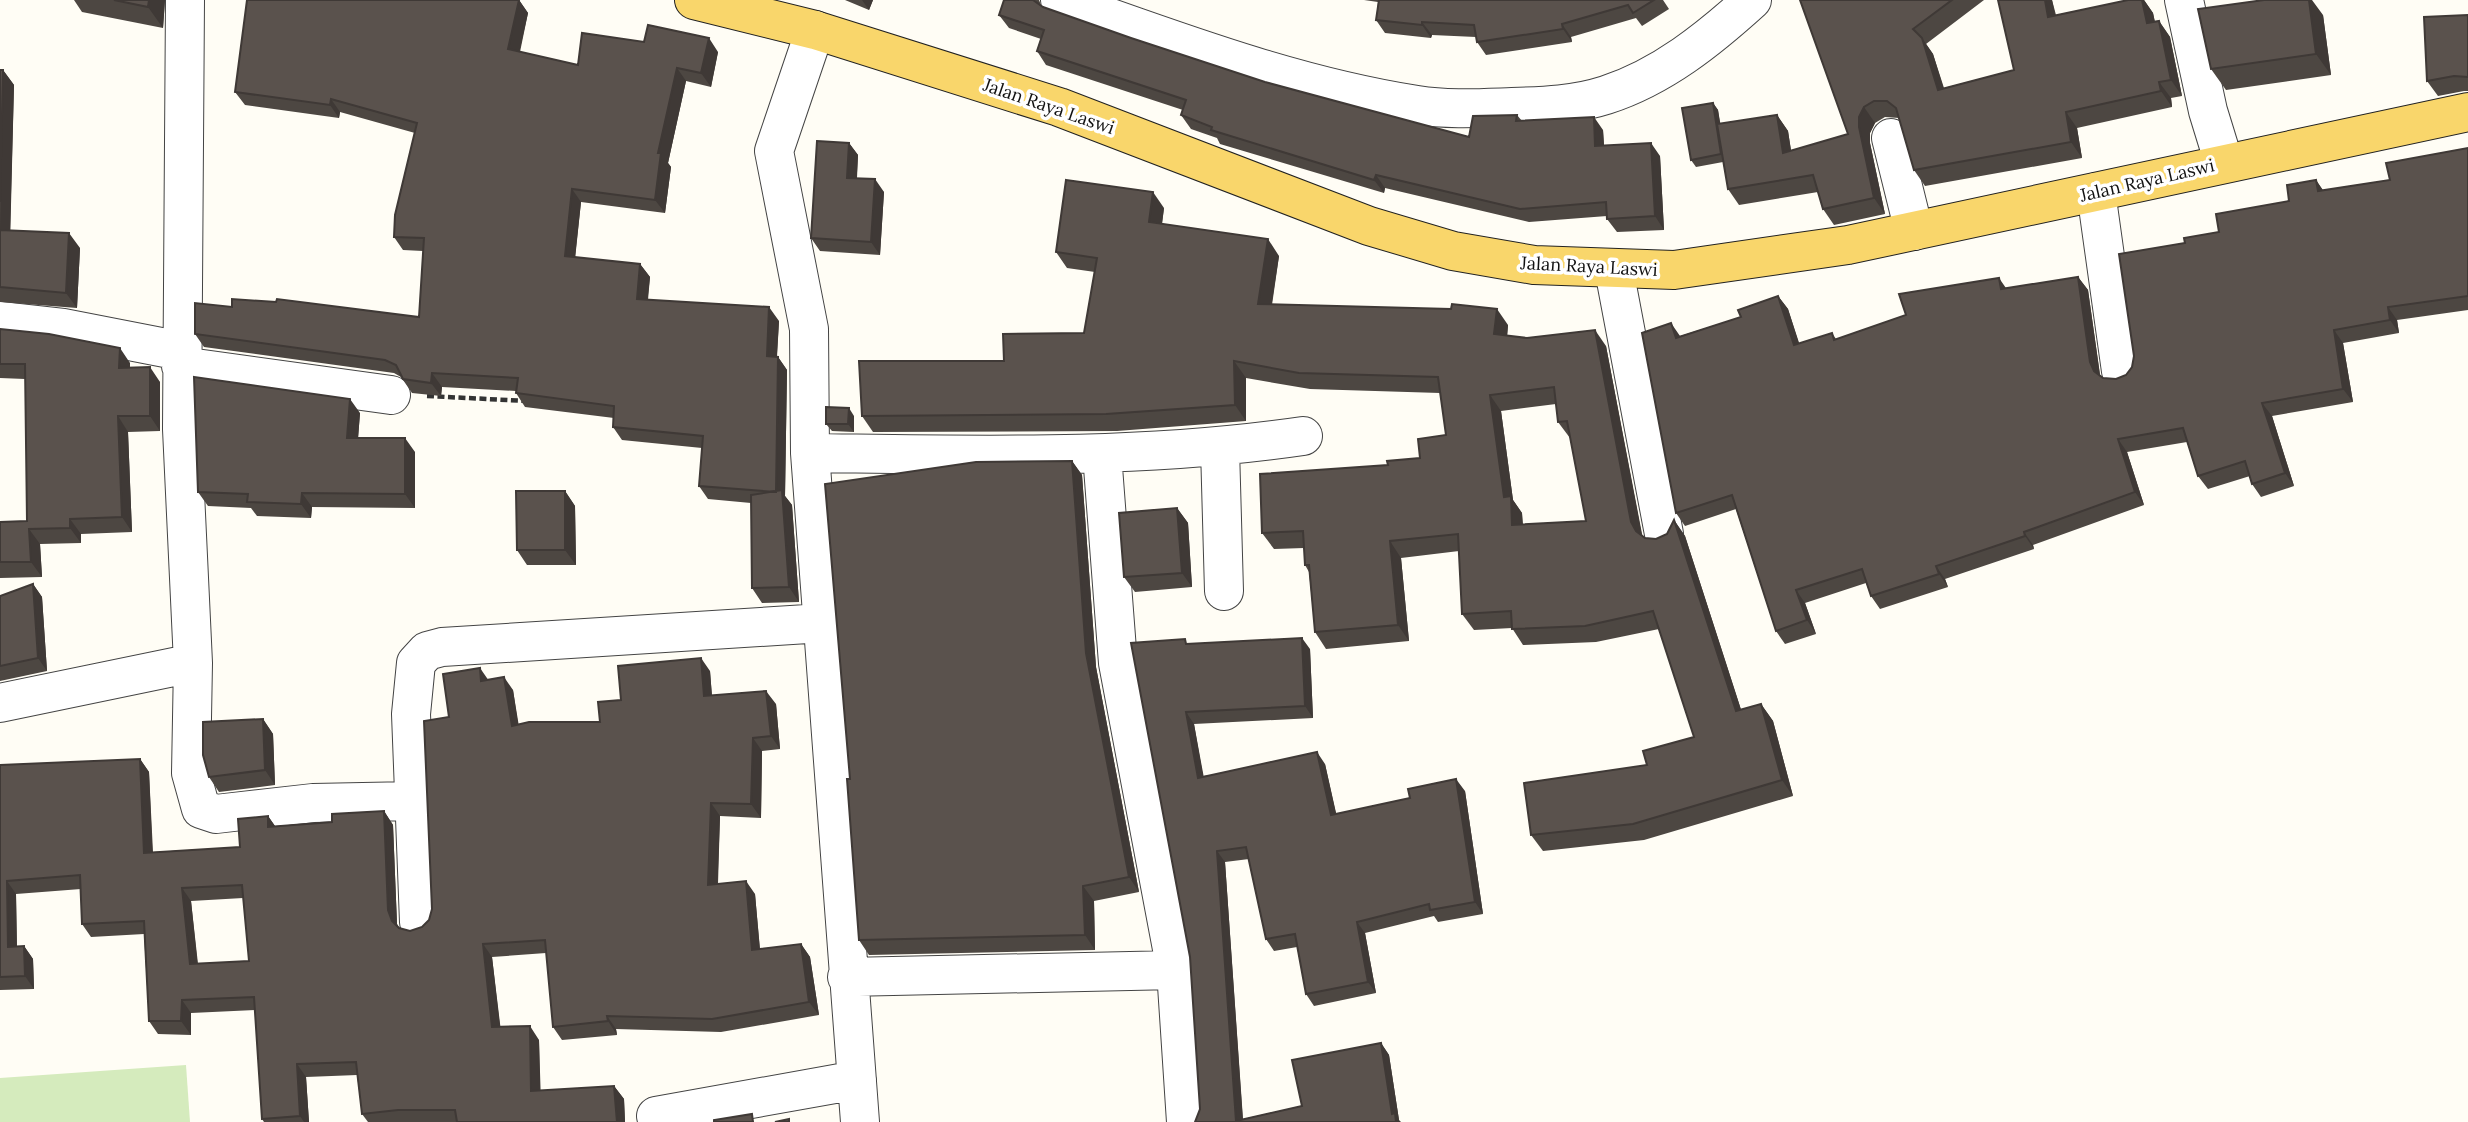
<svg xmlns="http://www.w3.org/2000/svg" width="2468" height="1122" font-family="Lora,serif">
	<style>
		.green { fill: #d5ebbd }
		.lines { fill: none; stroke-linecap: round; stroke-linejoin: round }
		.minor-casing { stroke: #444; stroke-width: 40 }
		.major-casing { stroke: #222; stroke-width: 40 }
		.path { stroke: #333; stroke-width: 4.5; stroke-dasharray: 7 3.5; stroke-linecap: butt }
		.minor { stroke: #fff; stroke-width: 38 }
		.major { stroke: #f9d66b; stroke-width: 38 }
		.wall { fill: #4d4742; fill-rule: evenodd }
		.shaded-wall { fill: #3f3936 }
		.building { fill: #5a524d; stroke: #3f3936; stroke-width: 2; fill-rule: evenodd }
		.labels { text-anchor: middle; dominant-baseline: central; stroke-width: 7; stroke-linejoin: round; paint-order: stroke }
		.street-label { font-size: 18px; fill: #111; stroke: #fff }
	</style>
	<rect width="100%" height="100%" fill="#fffdf5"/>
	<path class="green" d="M 186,1065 L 190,1122 L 0,1122 L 0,1078 Z"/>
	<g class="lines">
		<g class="minor-casing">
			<path id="minor" d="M 185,0 L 182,429 L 193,663 L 191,773 L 201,809 L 216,814 L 313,803 L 413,801
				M 1060,0 C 1176,41 1295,86 1417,105 C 1447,110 1481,108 1512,107 C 1545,106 1575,105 1606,95 C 1662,77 1709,39 1752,0
				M 2184,0 L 2208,111 L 2224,163
				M 815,30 L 774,151 L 809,329 L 810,453 L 860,1122
				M 1891,138 L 1914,231
				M 2096,192 L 2121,371
				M 1614,270 L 1664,534
				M 0,321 L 63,328 L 181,351
				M 181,366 L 391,395
				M 1220,448 L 1224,591
				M 810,453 C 974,455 1139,460 1303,436
				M 1102,454 L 1118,663 L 1176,970
				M 0,703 L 193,663
				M 419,922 L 411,714 L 416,663 L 427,651 L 442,647 L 823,623
				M 847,977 L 1176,970 L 1186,1122
				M 656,1116 L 857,1080"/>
		</g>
		<g class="major-casing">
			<path id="major" d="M 694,0 L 815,30 L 1059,107 L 1369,226 L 1453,251 L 1534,265 L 1674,270 L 1848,245 L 2468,112"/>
		</g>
		<path class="path" d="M 427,396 L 527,401"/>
		<use href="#minor" class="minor"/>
		<use href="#major" class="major"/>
	</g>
	<path class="wall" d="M 74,0 L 165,0 L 163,28 L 82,12 Z
		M 247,0 L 519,0 L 528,13 L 520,52 L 578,65 L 718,52 L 711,87 L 686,81 L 668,163 L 671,167 L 665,213 L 581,202 L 575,257 L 640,264 L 650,277 L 648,300 L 779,321 L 777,357 L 778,357 L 787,370 L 785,496 L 792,505 L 799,602 L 762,603 L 752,588 L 751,503 L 708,499 L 699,486 L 702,448 L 622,440 L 613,427 L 614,418 L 525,407 L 516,393 L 516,391 L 442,387 L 441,396 L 412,393 L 401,377 L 394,373 L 204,347 L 195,334 L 232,307 L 419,317 L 423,251 L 403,250 L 394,237 L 415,133 L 340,112 L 339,118 L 245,105 L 235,92 Z
		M 845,0 L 873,0 L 869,10 Z
		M 1004,0 L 1039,0 L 1041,5 L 1043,7 L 1131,38 L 1265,82 L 1469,137 L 1517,115 L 1522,121 L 1603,130 L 1604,146 L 1660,156 L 1664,230 L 1617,232 L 1607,219 L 1607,216 L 1529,222 L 1385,188 L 1384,193 L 1220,144 L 1217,138 L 1191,129 L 1181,115 L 1183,110 L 1046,65 L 1037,51 L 1041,39 L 1009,28 L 999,15 Z
		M 1364,0 L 1663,0 L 1669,9 L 1642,26 L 1636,18 L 1571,37 L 1572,42 L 1486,55 L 1477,42 L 1476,37 L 1432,35 L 1431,38 L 1385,33 L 1376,20 L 1378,2 Z
		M 1800,0 L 1984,0 L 1926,44 L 1933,54 L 1944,88 L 2014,70 L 1998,0 L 2052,0 L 2056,15 L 2128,0 L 2144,0 L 2153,13 L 2155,22 L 2159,21 L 2170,37 L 2182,96 L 2171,98 L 2172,107 L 2077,128 L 2082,158 L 1925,186 L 1914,170 L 1899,118 L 1885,117 L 1875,123 L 1870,133 L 1870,143 L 1885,214 L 1834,225 L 1823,209 L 1818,192 L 1739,205 L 1728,189 L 1723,162 L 1696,167 L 1691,160 L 1713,103 L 1718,110 L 1720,124 L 1777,115 L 1788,131 L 1791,151 L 1848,134 Z
		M 2323,15 L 2331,75 L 2226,90 L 2211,69 Z
		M 2468,15 L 2468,91 L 2464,91 L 2438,96 L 2427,81 Z
		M 0,70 L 3,70 L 14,85 L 10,231 L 80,248 L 77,308 L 0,302 Z
		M 849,143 L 858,155 L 857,178 L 884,192 L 880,255 L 820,251 L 811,238 Z
		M 2468,148 L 2468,310 L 2397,320 L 2399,333 L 2343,343 L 2353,402 L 2272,416 L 2294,486 L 2261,497 L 2252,484 L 2250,476 L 2208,489 L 2198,476 L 2187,442 L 2127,452 L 2144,505 L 2033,545 L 2034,549 L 1945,579 L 1948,587 L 1880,609 L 1871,596 L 1866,583 L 1805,603 L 1816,634 L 1785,644 L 1776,631 L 1736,509 L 1685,526 L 1676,513 L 1680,336 L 1741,317 L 1778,296 L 1788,309 L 1799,344 L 1832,333 L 1836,339 L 2006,288 L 2078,277 L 2088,290 L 2100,375 L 2103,378 L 2116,379 L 2126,375 L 2132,367 L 2185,243 L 2219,232 L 2289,201 L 2316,180 L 2323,191 L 2390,180 Z
		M 1164,208 L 1162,224 L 1279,256 L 1272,305 L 1508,325 L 1507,336 L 1606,346 L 1642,536 L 1645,538 L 1656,539 L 1667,534 L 1674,520 L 1685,536 L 1741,710 L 1761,704 L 1773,721 L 1793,796 L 1644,840 L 1543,851 L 1531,835 L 1694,737 L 1659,629 L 1596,642 L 1523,645 L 1512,628 L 1474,630 L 1462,614 L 1459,551 L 1401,558 L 1409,641 L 1326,649 L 1315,632 L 1309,572 L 1305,565 L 1304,548 L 1274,549 L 1262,533 L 1388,465 L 1420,458 L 1446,435 L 1440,393 L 1310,389 L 1246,378 L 1246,421 L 1117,431 L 873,432 L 862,416 L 1004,361 L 1084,333 L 1095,272 L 1067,268 L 1056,252 ZM 1556,404 L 1558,422 L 1570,438 L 1586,521 L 1523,524 L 1522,513 L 1513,500 L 1501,411 Z
		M 0,329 L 130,363 L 130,368 L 160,382 L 160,431 L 128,432 L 132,532 L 81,534 L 81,543 L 40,544 L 42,577 L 0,578 L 0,522 L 27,521 L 25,379 L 0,378 Z
		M 360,413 L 358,438 L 415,452 L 415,508 L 312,507 L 311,518 L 257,516 L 251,508 L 208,506 L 198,492 Z
		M 854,416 L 854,432 L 832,431 L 826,424 Z
		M 1072,461 L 1082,475 L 1096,667 L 1139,892 L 1094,901 L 1095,950 L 869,955 L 859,940 L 850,779 Z
		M 565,491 L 575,506 L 576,565 L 527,565 L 517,550 Z
		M 1177,508 L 1188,523 L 1192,587 L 1135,592 L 1124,577 Z
		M 33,584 L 42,597 L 47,671 L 0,681 L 0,596 Z
		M 1131,643 L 1189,644 L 1310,649 L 1313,718 L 1194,724 L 1203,776 L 1325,764 L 1336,814 L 1465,791 L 1483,914 L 1438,922 L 1434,916 L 1365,933 L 1376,993 L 1314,1006 L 1306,994 L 1297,947 L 1274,951 L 1266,939 L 1249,859 L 1225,862 L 1243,1119 L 1302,1106 L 1381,1043 L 1389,1055 L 1399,1120 L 1195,1122 L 1200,1109 L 1190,957 Z
		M 710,671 L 712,696 L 776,704 L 780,749 L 762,751 L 761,818 L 720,816 L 718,884 L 755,894 L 760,949 L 801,944 L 810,957 L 819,1015 L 721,1032 L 616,1029 L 617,1035 L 562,1040 L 553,1027 L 546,953 L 492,957 L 500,1027 L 539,1040 L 540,1091 L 614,1086 L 624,1099 L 625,1122 L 368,1122 L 362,1114 L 357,1075 L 306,1077 L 309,1122 L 264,1122 L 262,1119 L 255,1010 L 191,1013 L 191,1035 L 158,1034 L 149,1021 L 144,934 L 91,937 L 82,924 L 81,889 L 16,894 L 17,946 L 24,946 L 33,959 L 34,989 L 0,990 L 0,765 L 140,759 L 149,772 L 153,852 L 240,847 L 268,816 L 275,826 L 332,822 L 384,811 L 393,825 L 397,924 L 399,928 L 410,931 L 422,927 L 429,920 L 432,909 L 449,717 L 488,679 L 513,690 L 518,724 L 600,722 L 621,700 ZM 243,898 L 249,961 L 198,964 L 191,901 Z
		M 263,719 L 273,734 L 275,785 L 219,792 L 209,777 Z"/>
	<path class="shaded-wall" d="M 149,0 L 165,0 L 163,28 L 148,7 Z
		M 519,0 L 528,13 L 517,62 L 508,49 Z
		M 862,0 L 873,0 L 869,10 Z
		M 2045,0 L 2052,0 L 2059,33 L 2048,17 Z
		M 2142,0 L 2144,0 L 2153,13 L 2158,38 L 2147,23 Z
		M 2309,0 L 2312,0 L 2323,15 L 2331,75 L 2316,54 Z
		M 2159,21 L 2170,37 L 2182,96 L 2171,80 Z
		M 1422,22 L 1432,35 L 1431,38 L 1422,25 Z
		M 1562,24 L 1571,37 L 1572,42 L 1563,29 Z
		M 709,38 L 718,52 L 711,87 L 701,73 Z
		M 1922,38 L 1933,54 L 1949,106 L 1938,90 Z
		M 677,68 L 686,81 L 668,163 L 671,167 L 665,213 L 655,200 L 658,153 Z
		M 3,70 L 14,85 L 10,245 L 0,231 Z
		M 2159,82 L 2171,98 L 2172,107 L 2161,91 Z
		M 331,99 L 340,112 L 339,118 L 330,105 Z
		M 1713,103 L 1718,110 L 1727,162 L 1721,154 Z
		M 1864,107 L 1875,123 L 1870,133 L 1870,143 L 1885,214 L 1874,198 L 1859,127 L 1859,117 Z
		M 2066,112 L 2077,128 L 2082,158 L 2071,142 Z
		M 1777,115 L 1788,131 L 1794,169 L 1783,153 Z
		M 1594,117 L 1603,130 L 1605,160 L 1595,146 Z
		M 849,143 L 858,155 L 856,190 L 847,178 Z
		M 1651,143 L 1660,156 L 1664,230 L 1655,216 Z
		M 1376,175 L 1385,188 L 1384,193 L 1374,180 Z
		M 875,179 L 884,192 L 880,255 L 871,242 Z
		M 2316,180 L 2325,193 L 2318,191 Z
		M 572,189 L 581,202 L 574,269 L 565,256 Z
		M 1153,192 L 1164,208 L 1160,238 L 1149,222 Z
		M 69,233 L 80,248 L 77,308 L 66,293 Z
		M 1268,239 L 1279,256 L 1269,321 L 1258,304 Z
		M 640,264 L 650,277 L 646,313 L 637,299 Z
		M 2078,277 L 2088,290 L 2100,375 L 2094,371 L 2090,362 Z
		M 1999,278 L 2008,291 L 2001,289 Z
		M 1778,296 L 1788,309 L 1804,358 L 1794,345 Z
		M 769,307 L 779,321 L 776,369 L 767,356 Z
		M 2388,307 L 2397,320 L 2399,333 L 2390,320 Z
		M 1497,309 L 1508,325 L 1506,350 L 1494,334 Z
		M 1671,323 L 1680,336 L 1676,338 Z
		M 1595,330 L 1606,346 L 1643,539 L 1636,531 L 1631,522 Z
		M 2334,330 L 2343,343 L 2353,402 L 2343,389 Z
		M 120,348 L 130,363 L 129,383 L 119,368 Z
		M 778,357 L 787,370 L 785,496 L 792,505 L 799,602 L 789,587 L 776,492 Z
		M 1234,361 L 1246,378 L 1246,421 L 1235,405 Z
		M 150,367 L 160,382 L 160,431 L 150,416 Z
		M 432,373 L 442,387 L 441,396 L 431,383 Z
		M 1490,395 L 1501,411 L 1513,500 L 1522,513 L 1523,541 L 1512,525 L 1504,497 Z
		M 350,399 L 360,413 L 357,452 L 347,438 Z
		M 2262,403 L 2272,416 L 2294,486 L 2285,473 Z
		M 849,408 L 854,416 L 854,432 L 848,424 Z
		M 118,416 L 128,432 L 132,532 L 122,517 Z
		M 405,438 L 415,452 L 415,508 L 405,494 Z
		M 2118,439 L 2127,452 L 2144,505 L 2135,492 Z
		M 1072,461 L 1082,475 L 1096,667 L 1139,892 L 1129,877 L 1086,653 Z
		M 565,491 L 575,506 L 576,565 L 565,550 Z
		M 302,493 L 312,507 L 311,518 L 301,504 Z
		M 1177,508 L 1188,523 L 1192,587 L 1182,573 Z
		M 70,519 L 81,534 L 81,543 L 70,528 Z
		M 1674,520 L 1685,536 L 1747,728 L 1736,711 Z
		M 29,529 L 40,544 L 42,577 L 31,562 Z
		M 2024,532 L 2033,545 L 2034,549 L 2025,536 Z
		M 1390,541 L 1401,558 L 1409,641 L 1398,625 Z
		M 1936,566 L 1945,579 L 1948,587 L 1939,574 Z
		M 33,584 L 42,597 L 47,671 L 38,658 Z
		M 1796,590 L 1805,603 L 1816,634 L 1807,620 Z
		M 1302,638 L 1310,649 L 1313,718 L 1305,706 Z
		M 701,658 L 710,671 L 713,710 L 704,696 Z
		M 480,668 L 489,681 L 481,681 Z
		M 504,677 L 513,690 L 521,739 L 512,726 Z
		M 766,691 L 776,704 L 780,749 L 771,736 Z
		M 1761,704 L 1773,721 L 1793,796 L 1782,780 Z
		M 1186,712 L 1194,724 L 1206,789 L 1198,778 Z
		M 263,719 L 273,734 L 275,785 L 265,770 Z
		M 753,738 L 762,751 L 761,818 L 751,804 Z
		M 1317,752 L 1325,764 L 1339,826 L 1331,815 Z
		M 140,759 L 149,772 L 153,866 L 144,853 Z
		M 1456,779 L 1465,791 L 1483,914 L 1475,902 Z
		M 711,803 L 720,816 L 717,898 L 708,885 Z
		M 384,811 L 393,825 L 397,924 L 401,934 L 392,921 L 388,910 Z
		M 268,816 L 277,829 L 268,827 Z
		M 1217,851 L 1225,862 L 1243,1122 L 1236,1121 Z
		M 7,881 L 16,894 L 17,960 L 8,947 Z
		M 746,881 L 755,894 L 761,963 L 752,950 Z
		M 1083,886 L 1094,901 L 1095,950 L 1085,935 Z
		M 182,888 L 191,901 L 199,978 L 190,964 Z
		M 1357,922 L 1365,933 L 1376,993 L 1368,982 Z
		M 483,944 L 492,957 L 502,1040 L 492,1027 Z
		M 801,944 L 810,957 L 819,1015 L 809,1002 Z
		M 24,946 L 33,959 L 34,989 L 25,976 Z
		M 182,1000 L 191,1013 L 191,1035 L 181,1021 Z
		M 607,1016 L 616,1029 L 617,1035 L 608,1021 Z
		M 530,1026 L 539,1040 L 541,1104 L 531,1091 Z
		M 1381,1043 L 1389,1055 L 1399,1120 L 1401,1122 L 1396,1122 L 1392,1114 Z
		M 297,1064 L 306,1077 L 309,1122 L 304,1122 L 300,1116 Z
		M 614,1086 L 624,1099 L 625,1122 L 617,1122 Z"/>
	<path class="building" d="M 114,0 L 149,0 L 148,7 Z
		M 247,0 L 519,0 L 508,49 L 578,65 L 582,33 L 644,42 L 648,25 L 709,38 L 701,73 L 677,68 L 658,153 L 661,153 L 655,200 L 572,189 L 565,256 L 640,264 L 637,299 L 769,307 L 767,356 L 778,357 L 776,492 L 699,486 L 703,436 L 613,427 L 614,406 L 516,393 L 518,378 L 432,373 L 431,383 L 403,379 L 396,365 L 385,360 L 195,334 L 195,303 L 232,307 L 232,299 L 276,302 L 277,299 L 419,317 L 424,238 L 394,237 L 395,215 L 417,123 L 331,99 L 330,105 L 235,92 Z
		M 1004,0 L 1033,0 L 1043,7 L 1131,38 L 1265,82 L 1469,137 L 1473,116 L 1517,115 L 1516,121 L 1594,117 L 1595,146 L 1651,143 L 1655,216 L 1607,219 L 1606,202 L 1520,209 L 1376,175 L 1374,180 L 1211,130 L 1212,127 L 1181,115 L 1186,100 L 1037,51 L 1044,30 L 999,15 Z
		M 1379,0 L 1654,0 L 1633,13 L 1628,5 L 1562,24 L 1563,29 L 1477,42 L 1474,25 L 1422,22 L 1422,25 L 1376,20 Z
		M 1800,0 L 1952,0 L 1913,29 L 1922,38 L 1938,90 L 2014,70 L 1998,0 L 2045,0 L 2048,17 L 2128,0 L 2142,0 L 2147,23 L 2159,21 L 2171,80 L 2159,82 L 2161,91 L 2066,112 L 2071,142 L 1914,170 L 1896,108 L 1887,101 L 1874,101 L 1864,107 L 1859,117 L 1859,127 L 1874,198 L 1823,209 L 1813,175 L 1728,189 L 1717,124 L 1777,115 L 1783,153 L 1848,134 Z
		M 2264,0 L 2309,0 L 2316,54 L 2211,69 L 2198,9 Z
		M 2468,15 L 2468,77 L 2454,76 L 2427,81 L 2424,17 Z
		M 0,70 L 3,70 L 0,202 Z
		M 1713,103 L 1721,154 L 1691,160 L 1682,108 Z
		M 817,141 L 849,143 L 847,178 L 875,179 L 871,242 L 811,238 Z
		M 2468,148 L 2468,296 L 2388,307 L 2390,320 L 2334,330 L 2343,389 L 2262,403 L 2285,473 L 2252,484 L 2245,461 L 2198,476 L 2183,428 L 2118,439 L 2135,492 L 2024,532 L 2025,536 L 1936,566 L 1939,574 L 1871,596 L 1862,569 L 1796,590 L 1807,620 L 1776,631 L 1732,495 L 1676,513 L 1642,333 L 1671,323 L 1676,338 L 1741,317 L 1738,310 L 1778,296 L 1794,345 L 1832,333 L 1834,340 L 1906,315 L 1899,294 L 1999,278 L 2001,289 L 2078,277 L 2090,362 L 2094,371 L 2103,378 L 2116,379 L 2126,375 L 2132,367 L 2134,356 L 2119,254 L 2185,243 L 2184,238 L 2219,232 L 2216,214 L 2289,201 L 2287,185 L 2316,180 L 2318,191 L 2390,180 L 2386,163 Z
		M 1066,180 L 1153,192 L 1149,222 L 1268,239 L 1258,304 L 1451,309 L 1452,304 L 1497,309 L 1494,334 L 1527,338 L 1595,330 L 1631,522 L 1636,531 L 1645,538 L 1656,539 L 1667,534 L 1674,520 L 1736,711 L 1761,704 L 1782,780 L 1633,824 L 1531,835 L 1524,783 L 1647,765 L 1643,751 L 1694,737 L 1653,611 L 1585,626 L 1512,629 L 1511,611 L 1462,614 L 1458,534 L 1390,541 L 1398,625 L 1315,632 L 1309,565 L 1305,565 L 1303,531 L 1262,533 L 1260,474 L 1388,465 L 1387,461 L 1420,458 L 1418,439 L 1446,435 L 1438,377 L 1299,373 L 1234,361 L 1235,405 L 1106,414 L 862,416 L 859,361 L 1004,361 L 1003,334 L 1084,333 L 1097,258 L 1056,252 ZM 1554,387 L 1558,422 L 1567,421 L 1586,521 L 1512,525 L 1511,496 L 1504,497 L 1490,395 Z
		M 0,230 L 69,233 L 66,293 L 0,287 Z
		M 0,329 L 49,334 L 120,348 L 119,368 L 150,367 L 150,416 L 118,416 L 122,517 L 70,519 L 70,528 L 29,529 L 31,562 L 0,562 L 0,522 L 27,521 L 25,364 L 0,364 Z
		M 194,377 L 350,399 L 347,438 L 405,438 L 405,494 L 302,493 L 301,504 L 247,502 L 248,494 L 198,492 Z
		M 826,407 L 849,408 L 848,424 L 826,424 Z
		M 1072,461 L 1086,653 L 1129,877 L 1083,886 L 1085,935 L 859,940 L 847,779 L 850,779 L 825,484 L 976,462 Z
		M 782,490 L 789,587 L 752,588 L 751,495 Z
		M 516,491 L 565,491 L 565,550 L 517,550 Z
		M 1177,508 L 1182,573 L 1124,577 L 1119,513 Z
		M 33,584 L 38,658 L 0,666 L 0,596 Z
		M 1302,638 L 1305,706 L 1186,712 L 1198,778 L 1317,752 L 1331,815 L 1410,798 L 1408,789 L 1456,779 L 1475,902 L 1430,910 L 1429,904 L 1357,922 L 1368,982 L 1306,994 L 1295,934 L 1266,939 L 1246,847 L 1217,851 L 1236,1121 L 1302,1106 L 1292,1060 L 1381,1043 L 1392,1114 L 1395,1113 L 1396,1122 L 1195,1122 L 1200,1109 L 1190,957 L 1131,643 L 1185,639 L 1186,644 Z
		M 701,658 L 704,696 L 766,691 L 771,736 L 753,738 L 751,804 L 711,803 L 708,885 L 746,881 L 752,950 L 801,944 L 809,1002 L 712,1019 L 607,1016 L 608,1021 L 553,1027 L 545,940 L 483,944 L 492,1027 L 530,1026 L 531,1091 L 614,1086 L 617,1122 L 457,1122 L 455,1110 L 398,1110 L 362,1114 L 356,1062 L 297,1064 L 300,1116 L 262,1119 L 254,997 L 182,1000 L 181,1021 L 149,1021 L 144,921 L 82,924 L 80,875 L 7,881 L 8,947 L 24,946 L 25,976 L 0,977 L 0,765 L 140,759 L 144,853 L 240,847 L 238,819 L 268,816 L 268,827 L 332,822 L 332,814 L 384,811 L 388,910 L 392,921 L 399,928 L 410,931 L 422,927 L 429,920 L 432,909 L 424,721 L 449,717 L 443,674 L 480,668 L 481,681 L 504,677 L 512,726 L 529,722 L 600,722 L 598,702 L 621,700 L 618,666 ZM 242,885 L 249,961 L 190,964 L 182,888 Z
		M 263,719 L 265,770 L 209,777 L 203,755 L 203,722 Z
		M 752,1114 L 753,1122 L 714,1122 L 714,1120 Z
		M 789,1119 L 789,1122 L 775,1122 Z"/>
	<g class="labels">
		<g class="street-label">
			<text transform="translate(1049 106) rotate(19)">Jalan Raya Laswi</text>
			<text transform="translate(2147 180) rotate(-13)">Jalan Raya Laswi</text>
			<text transform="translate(1589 266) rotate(3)">Jalan Raya Laswi</text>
		</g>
	</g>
</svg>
